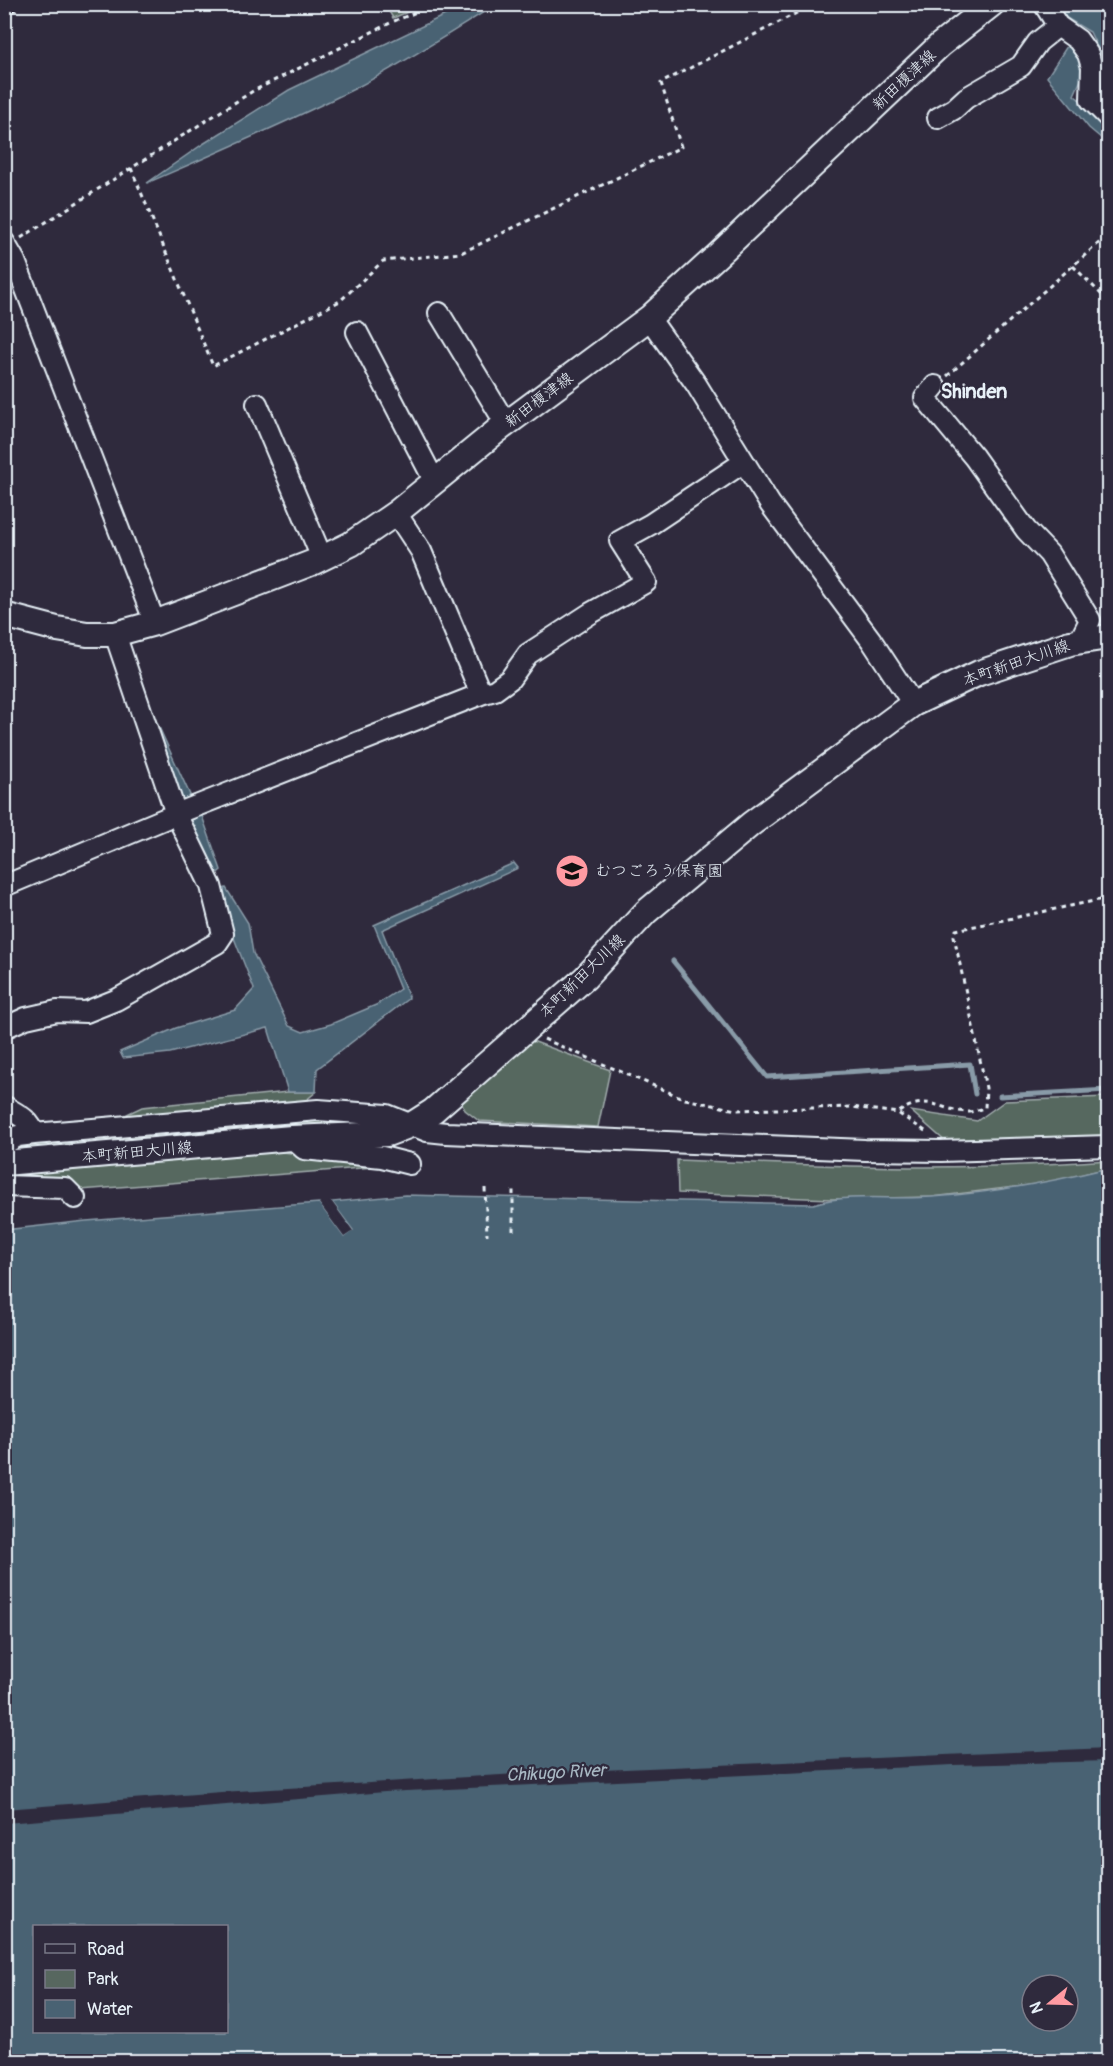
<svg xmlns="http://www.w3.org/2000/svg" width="1113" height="2066" font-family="Pangolin,'Klee One',sans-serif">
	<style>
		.green { fill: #57675f; stroke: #a0acac; stroke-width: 1.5 }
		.water { fill: #496273; stroke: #899ba8; stroke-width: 1.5; fill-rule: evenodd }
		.pier { fill: #2f2a3d }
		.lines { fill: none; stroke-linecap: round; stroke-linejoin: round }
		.stream { stroke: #899ba8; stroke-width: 5 }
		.minor-casing { stroke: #e8f1f8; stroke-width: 24 }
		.major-casing { stroke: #e8f1f8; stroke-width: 28 }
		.path { stroke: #e8f1f8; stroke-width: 3; stroke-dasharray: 4.5 4.5; stroke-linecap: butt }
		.minor { stroke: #2f2a3d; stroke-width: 20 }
		.major { stroke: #2f2a3d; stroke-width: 24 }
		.labels { text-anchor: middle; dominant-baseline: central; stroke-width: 4.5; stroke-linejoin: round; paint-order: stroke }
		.street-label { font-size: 16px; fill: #e8f1f8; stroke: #2f2a3d }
		.poi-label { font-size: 16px; fill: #e8f1f8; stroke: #2f2a3d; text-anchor: start }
		.water-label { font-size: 18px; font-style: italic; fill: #a8b8c3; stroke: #2f2a3d }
		.quarter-label { font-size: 20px; font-weight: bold; fill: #e8f1f8; stroke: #2f2a3d }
	</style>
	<rect width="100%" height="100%" fill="#2f2a3d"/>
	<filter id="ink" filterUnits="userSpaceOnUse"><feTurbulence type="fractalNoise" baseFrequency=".0167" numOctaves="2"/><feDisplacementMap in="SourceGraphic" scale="12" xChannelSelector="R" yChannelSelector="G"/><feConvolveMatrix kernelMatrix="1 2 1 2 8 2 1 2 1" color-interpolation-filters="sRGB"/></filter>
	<g filter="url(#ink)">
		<path class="green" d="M 385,5 L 424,5 L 393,18 Z
			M 527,1039 L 610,1070 L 598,1127 L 479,1121 L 465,1110 L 461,1101 Z
			M 288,1092 L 316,1092 L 300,1105 L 108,1123 L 142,1107 Z
			M 1108,1097 L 1108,1136 L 946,1142 L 911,1111 L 977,1121 L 1005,1101 Z
			M 323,1119 L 386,1124 L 5,1157 L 18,1143 Z
			M 276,1151 L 387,1166 L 80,1190 L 5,1181 L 5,1175 Z
			M 677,1160 C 821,1166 965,1172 1108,1160 L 1108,1168 L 1048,1183 L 932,1197 L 831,1199 L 678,1193 Z"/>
		<path class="water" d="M 466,5 L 495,5 C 449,34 402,64 354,89 C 286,123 216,153 147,183 L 203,144 L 289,90 Z
			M 1056,5 L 1108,5 L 1108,57 L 1101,55 L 1090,32 L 1065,17 Z
			M 1069,43 L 1087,66 L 1074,95 L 1108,124 L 1108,144 L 1089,128 L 1047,77 Z
			M 143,683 L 153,714 L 190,795 L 186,802 L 175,801 L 132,687 Z
			M 201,813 L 221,870 L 212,878 L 184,818 Z
			M 514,863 L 518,868 L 382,930 L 409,998 L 317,1069 L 316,1092 L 288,1092 L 268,1028 L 170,1053 L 123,1058 L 120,1052 L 176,1028 L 235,1010 L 254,989 L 225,915 L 221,890 L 226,888 L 248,923 L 253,953 L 289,1026 L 303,1032 L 331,1024 L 376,1005 L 400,989 L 374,925 Z
			M 1108,1168 L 1108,2061 L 5,2061 L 4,1230 L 86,1221 L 319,1203 L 344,1237 L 353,1230 L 332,1202 L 405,1195 L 813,1204 C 851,1193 892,1200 932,1197 C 991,1193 1051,1182 1108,1168 ZM 34,1926 L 226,1926 L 226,2032 L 34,2032 ZM 1032,1985 L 1068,1985 L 1068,2021 L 1032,2021 Z"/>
		<path class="pier" d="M 329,1202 L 332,1202 L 353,1231 L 344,1237 L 319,1203 L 323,1203 L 345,1233 L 349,1230 Z
			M 1108,1748 L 1108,1761 L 953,1765 L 385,1792 L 5,1823 L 5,1809 L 221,1792 L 532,1773 Z"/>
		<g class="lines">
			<path class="stream" d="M 673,961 L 767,1077 L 970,1064 L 975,1094
				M 1000,1096 L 1108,1090"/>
			<g class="minor-casing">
				<path id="minor" d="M 1044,4 L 1058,26 L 1078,40 L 1088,54 L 1092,67 L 1091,100 L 1108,117
					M 938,118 L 954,109 L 966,98 L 1021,66 L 1038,42 L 1058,26
					M 4,242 L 15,261 L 155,623
					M 439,313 L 506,424
					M 649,318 L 696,384 L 770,504 L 871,640 L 913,704
					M 357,332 L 435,482
					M 935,386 L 925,398 L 974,457 L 1026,530 L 1049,554 L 1090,620 L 1079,642
					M 257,404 L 322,558
					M 481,694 L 495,690 L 510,679 L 528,654 L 591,613 L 646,582 L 620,541 L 651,524 L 744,462
					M 4,886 L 176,814 L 481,694 L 421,551 L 396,513
					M 4,1028 L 26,1018 L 57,1011 L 86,1012 L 116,1000 L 217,943 L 223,934 L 211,886 L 176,814 L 115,634
					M 4,1106 C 17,1114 30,1119 34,1134 L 18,1136 L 4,1144
					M 34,1134 L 318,1110 L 387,1115 L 427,1131 L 446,1133 L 865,1150 L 941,1151 L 1108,1146
					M 292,1138 L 304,1149 L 382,1157 L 410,1164
					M 4,1186 L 65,1188 L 75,1198"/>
			</g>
			<g class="major-casing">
				<path id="major" d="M 4,615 L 57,629 L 87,634 L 115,634 L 155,623 L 249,587 L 314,562 L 351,544 L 396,513 L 498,430 L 649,318 L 719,254 L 940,45 L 992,4
					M 4,1163 L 292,1138 L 387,1134 L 411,1125 L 433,1111 L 585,978 L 646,912 L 751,824 L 913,704 L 979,673 L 1070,643 L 1108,637"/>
			</g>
			<path class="path" d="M 4,16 L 25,4
				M 131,168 L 213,366 L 340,301 L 383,261 L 461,253 L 681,147 L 661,83 L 814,4
				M 21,238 L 253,91 L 392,22 L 436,4
				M 1073,266 L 1108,301
				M 947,376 L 1108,235
				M 544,1039 L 685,1099 L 736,1110 L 852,1107 L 898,1113 L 928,1133
				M 899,1112 C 929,1092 941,1112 970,1112 C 975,1111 980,1109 985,1108 L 986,1088 L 954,936 L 956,930 L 1108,898
				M 485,1188 L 487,1235
				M 513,1231 L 513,1188"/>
			<use href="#minor" class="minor"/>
			<use href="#major" class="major"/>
		</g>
	</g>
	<defs>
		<g id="school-disc" transform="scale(1.725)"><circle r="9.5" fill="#ff9aa2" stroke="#2f2a3d"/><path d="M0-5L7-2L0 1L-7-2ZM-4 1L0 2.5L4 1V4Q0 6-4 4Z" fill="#111"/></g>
	</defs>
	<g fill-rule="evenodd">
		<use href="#school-disc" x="572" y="871"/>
	</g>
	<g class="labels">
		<g class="street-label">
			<text transform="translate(904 80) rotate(-43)">新田榎津線</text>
			<text transform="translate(539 400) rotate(-37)">新田榎津線</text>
			<text transform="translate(1016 663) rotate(-19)">本町新田大川線</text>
			<text transform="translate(582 976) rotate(-44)">本町新田大川線</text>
			<text transform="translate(137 1152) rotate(-5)">本町新田大川線</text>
		</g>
		<g class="poi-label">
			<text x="595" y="871">むつごろう保育園</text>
		</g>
		<g class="water-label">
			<text transform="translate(556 1773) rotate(-3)">Chikugo River</text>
		</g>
		<g class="quarter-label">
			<text x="974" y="391">Shinden</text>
		</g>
	</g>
	<rect width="1113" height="2066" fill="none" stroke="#2f2a3d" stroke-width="24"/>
	<rect x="12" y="12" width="1089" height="2042" fill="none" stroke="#e8f1f8" stroke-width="2" filter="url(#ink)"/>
	<rect x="33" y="1925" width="195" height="108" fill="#2f2a3d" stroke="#797a88" stroke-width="1.5"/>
	<rect x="45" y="1944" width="30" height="9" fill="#2f2a3d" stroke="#797a88" stroke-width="1.5"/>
	<text x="87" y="1955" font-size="18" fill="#e8f1f8">Road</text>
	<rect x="45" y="1970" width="30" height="18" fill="#57675f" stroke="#797a88" stroke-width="1.5"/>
	<text x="87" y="1985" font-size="18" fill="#e8f1f8">Park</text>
	<rect x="45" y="2000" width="30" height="18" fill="#496273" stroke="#797a88" stroke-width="1.5"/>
	<text x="87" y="2015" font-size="18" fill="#e8f1f8">Water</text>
	<g transform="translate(1050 2003) rotate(251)"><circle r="28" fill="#2f2a3d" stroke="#797a88" stroke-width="1.5"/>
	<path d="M0-4.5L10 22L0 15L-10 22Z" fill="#ff9aa2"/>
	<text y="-9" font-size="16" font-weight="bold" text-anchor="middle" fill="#e8f1f8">N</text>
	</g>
</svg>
